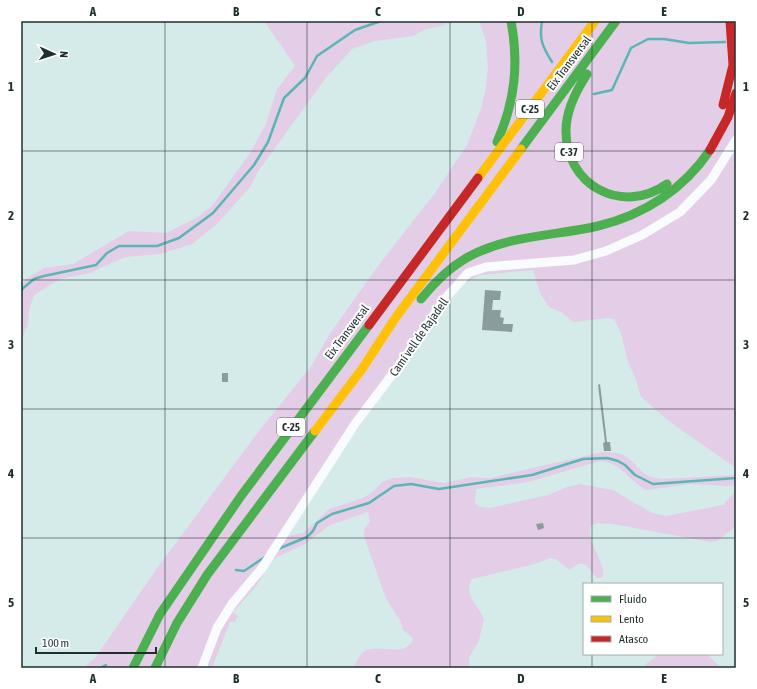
<svg xmlns="http://www.w3.org/2000/svg" width="757" height="689" font-family="'Asap Condensed',sans-serif">
	<style>
		.green { fill: #e4cde6 }
		.lines { fill: none; stroke-linecap: round; stroke-linejoin: round }
		.stream { stroke: #59b6b5; stroke-width: 2.5 }
		.building { fill: #8a9c9b }
		.street { stroke: #f9fcfc; stroke-width: 9 }
		.fast { stroke: #4caf50; stroke-width: 9 }
		.slow { stroke: #ffc107; stroke-width: 9 }
		.jam { stroke: #c62828; stroke-width: 9 }
		.grid { fill: none; stroke: #1e2f2e; stroke-width: 1; stroke-opacity: 0.55 }
		.labels { text-anchor: middle; dominant-baseline: central; stroke-width: 4; stroke-linejoin: round; paint-order: stroke }
		.shield { fill: #fff; stroke: #626d6d; stroke-width: 1 }
		.shield-label { font-size: 11px; font-weight: bold; fill: #1e2f2e }
		.street-label { font-size: 12px; fill: #1e2f2e; stroke: #fff }
		.neatline { fill: none; stroke: #1e2f2e; stroke-width: 1.5 }
		.grid-label { font-size: 13px; text-anchor: middle; font-weight: bold; fill: #1e2f2e }
	</style>
	<rect width="100%" height="100%" fill="#d4ebea"/>
	<path class="green" d="M 264,21 L 451,21 L 442,26 L 426,29 L 413,36 L 375,41 L 352,49 L 325,79 L 259,170 L 250,187 L 217,224 L 192,244 L 160,254 L 125,257 L 90,273 L 60,279 L 34,295 L 29,310 L 28,324 L 21,341 L 21,286 L 26,279 L 44,268 L 73,264 L 129,231 L 166,233 L 198,217 L 212,206 L 250,153 L 266,124 L 277,89 L 295,66 Z
		M 479,21 L 736,21 L 736,468 L 670,422 L 641,397 L 635,377 L 628,362 L 621,333 L 614,319 L 608,318 L 573,322 L 561,312 L 549,307 L 540,293 L 533,270 L 480,275 L 465,283 L 449,301 L 340,454 L 288,536 L 303,533 L 329,509 L 363,498 L 374,491 L 382,482 L 392,478 L 410,477 L 444,483 L 471,477 L 490,478 L 602,452 C 607,452 613,452 618,453 C 639,459 636,478 663,479 L 736,475 L 736,485 L 728,486 L 691,484 L 646,490 C 630,481 620,462 600,461 L 528,482 L 476,489 L 475,503 L 480,507 L 490,508 L 548,495 L 567,487 L 580,484 L 613,490 L 652,513 L 666,516 L 723,505 L 736,491 L 736,526 L 717,541 L 710,542 L 613,524 L 598,523 L 591,525 C 585,542 605,559 603,576 L 601,578 L 597,578 C 587,567 584,557 570,570 L 557,560 L 551,558 L 531,565 L 472,579 C 462,594 480,606 484,620 L 479,640 L 469,658 L 469,668 L 353,668 C 356,663 359,656 363,652 C 378,642 403,659 413,640 L 411,636 L 403,630 L 400,620 L 386,599 L 364,536 L 364,530 L 370,521 L 368,512 L 330,525 L 305,544 L 271,560 L 257,585 L 233,612 L 238,616 L 235,622 L 230,622 L 212,668 L 83,668 L 95,658 L 158,567 L 262,427 L 310,368 L 329,335 L 378,266 L 435,193 L 467,145 L 481,109 L 486,88 L 488,66 L 486,41 Z
		M 659,654 L 707,654 L 721,668 L 641,668 Z"/>
	<g class="lines">
		<path class="stream" d="M 542,21 C 539,39 542,46 552,62
			M 594,94 L 612,90 L 631,48 L 648,39 L 664,39 L 689,43 L 725,42
			M 21,290 L 34,279 L 44,276 L 96,265 L 107,253 L 119,246 L 157,246 L 179,238 L 213,213 L 254,165 L 268,142 L 284,98 L 305,78 L 317,56 L 355,30 L 381,21
			M 278,549 L 307,537 L 313,531 L 317,523 L 332,514 L 369,503 L 394,486 L 411,484 L 439,489 L 532,475 L 583,459 L 607,458 L 618,461 L 625,465 L 635,475 L 653,484 L 736,478
			M 236,570 L 244,571 L 265,557
			M 100,668 L 106,665"/>
	</g>
	<path class="building" d="M 485,290 L 501,291 L 500,300 L 493,300 L 492,310 L 501,310 L 500,317 L 504,318 L 503,324 L 513,324 L 512,332 L 482,330 Z
		M 222,373 L 228,373 L 228,382 L 222,382 Z
		M 600,384 L 607,442 L 610,442 L 611,451 L 604,451 L 603,443 L 605,442 L 598,385 Z
		M 543,523 L 544,528 L 538,530 L 536,524 Z"/>
	<g class="lines">
		<path class="street" d="M 202,668 L 217,628 L 232,604 L 262,568 L 355,424 L 406,356 L 443,301 L 468,273 L 486,267 L 574,260 L 606,251 L 642,235 L 680,212 L 711,180 L 736,140"/>
		<path class="fast" d="M 587,74 C 576,91 566,110 566,130 C 565,185 622,216 667,184
			M 497,142 C 515,102 519,64 511,21
			M 521,149 L 616,21
			M 421,299 C 434,283 450,267 468,257 C 509,235 554,236 598,226 C 644,215 684,189 710,150
			M 133,668 L 160,614 L 241,496 L 369,325
			M 155,668 L 177,623 L 207,575 L 315,431"/>
		<path class="slow" d="M 478,178 L 595,21
			M 315,431 L 362,369 L 396,317 L 521,149"/>
		<path class="jam" d="M 723,105 L 733,65 L 730,21
			M 710,150 L 728,117 L 736,93
			M 369,325 L 478,178"/>
	</g>
	<path class="grid" d="M 165,21 L 165,668M 307,21 L 307,668M 450,21 L 450,668M 592,21 L 592,584M 21,151 L 736,151M 21,280 L 736,280M 21,409 L 736,409M 21,538 L 736,538M 592,654 L 592,668"/>
	<g class="labels">
		<g class="shield">
			<rect x="516" y="100" width="28" height="18" rx="3"/>
			<rect x="555" y="143" width="28" height="18" rx="3"/>
			<rect x="277" y="418" width="28" height="18" rx="3"/>
		</g>
		<g class="shield-label">
			<text x="530" y="109">C-25</text>
			<text x="569" y="152">C-37</text>
			<text x="291" y="427">C-25</text>
		</g>
		<g class="street-label">
			<text transform="translate(569 63) rotate(-53)">Eix Transversal</text>
			<text transform="translate(347 332) rotate(-53)">Eix Transversal</text>
			<text transform="translate(419 337) rotate(-55)">Camí vell de Rajadell</text>
		</g>
	</g>
	<rect width="757" height="689" fill="none" stroke="#ffffff" stroke-width="44"/>
	<rect x="583" y="583" width="140" height="72" fill="#ffffff" stroke="#a5acab"/>
	<rect x="591" y="596" width="20" height="6" fill="#4caf50" stroke="#a5acab"/>
	<text x="619" y="603" font-size="12" fill="#1e2f2e">Fluido</text>
	<rect x="591" y="616" width="20" height="6" fill="#ffc107" stroke="#a5acab"/>
	<text x="619" y="623" font-size="12" fill="#1e2f2e">Lento</text>
	<rect x="591" y="636" width="20" height="6" fill="#c62828" stroke="#a5acab"/>
	<text x="619" y="643" font-size="12" fill="#1e2f2e">Atasco</text>
	<g transform="translate(54 54) rotate(93)" stroke="#ffffff" stroke-width="3" paint-order="stroke">
	<path d="M0-3L7 15L0 10L-7 15Z" fill="#1e2f2e"/>
	<text y="-6" font-size="11" font-weight="bold" text-anchor="middle" fill="#1e2f2e">N</text>
	</g>
	<path d="M36 647v6h120v-6" fill="none" stroke="#1e2f2e" stroke-width="2"/>
	<text x="42" y="647" font-size="12" fill="#1e2f2e" stroke="#ffffff" stroke-width="3" paint-order="stroke">100 m</text>
	<rect x="22" y="22" width="713" height="645" class="neatline"/>
	<g class="grid-label">
		<text x="93" y="16">A</text>
		<text x="236" y="16">B</text>
		<text x="378" y="16">C</text>
		<text x="521" y="16">D</text>
		<text x="664" y="16">E</text>
		<text x="11" y="91">1</text>
		<text x="746" y="91">1</text>
		<text x="11" y="220">2</text>
		<text x="746" y="220">2</text>
		<text x="11" y="349">3</text>
		<text x="746" y="349">3</text>
		<text x="11" y="478">4</text>
		<text x="746" y="478">4</text>
		<text x="11" y="607">5</text>
		<text x="746" y="607">5</text>
		<text x="93" y="683">A</text>
		<text x="236" y="683">B</text>
		<text x="378" y="683">C</text>
		<text x="521" y="683">D</text>
		<text x="664" y="683">E</text>
	</g>
</svg>
